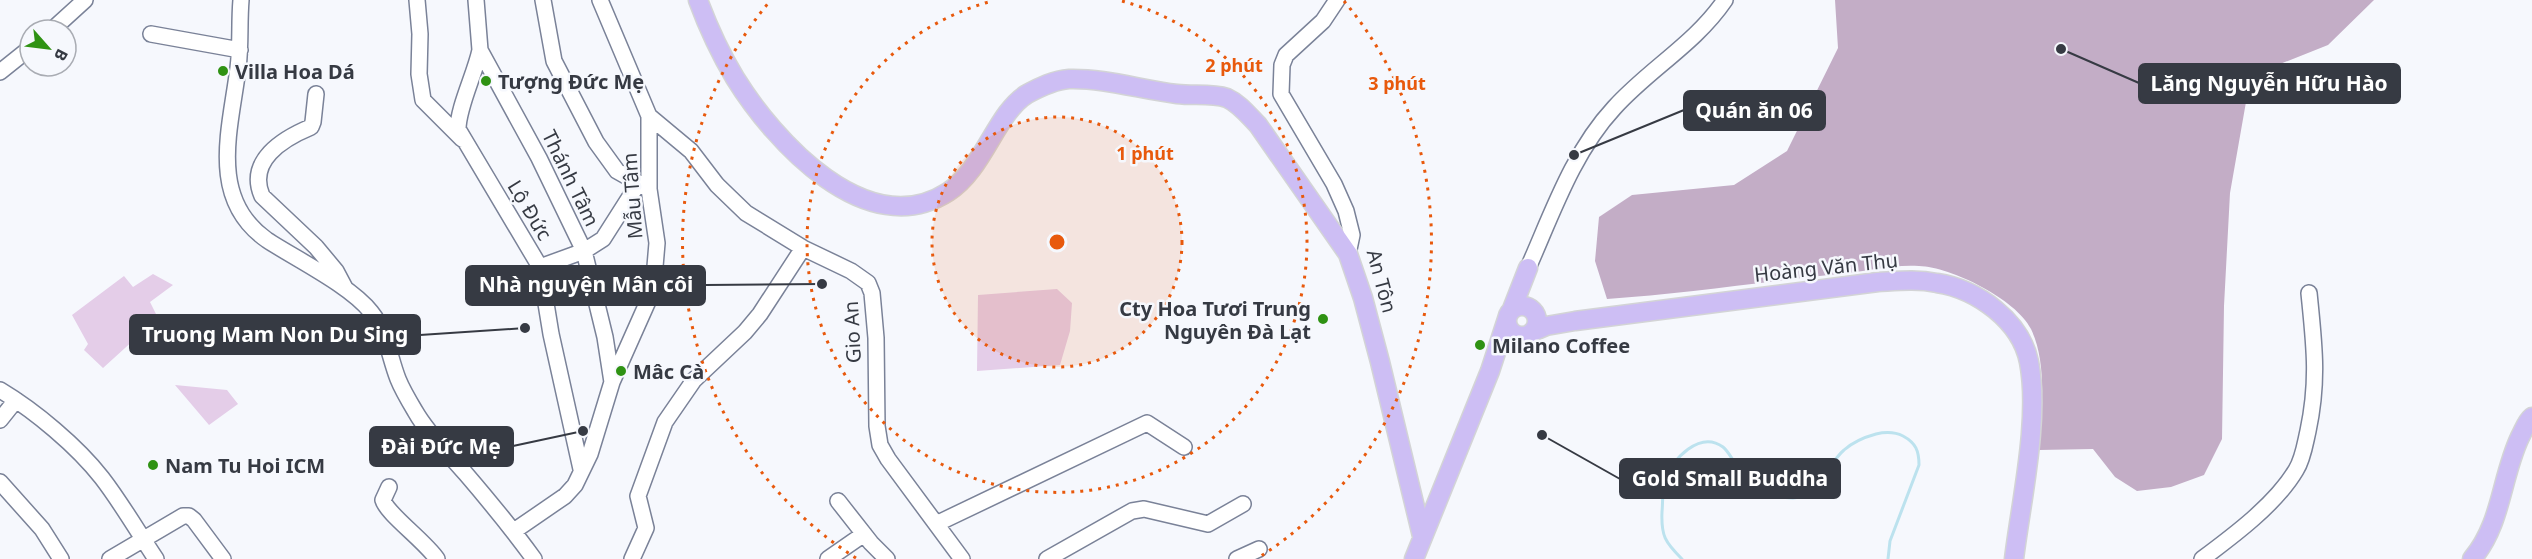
<svg xmlns="http://www.w3.org/2000/svg" width="2532" height="559" font-family="'Noto Sans',sans-serif">
	<style>
		.green { fill: #e4cde8 }
		.forest { fill: #c3adc6 }
		.lines { fill: none; stroke-linecap: round; stroke-linejoin: round }
		.stream { stroke: #bce2ee; stroke-width: 3 }
		.minor-casing { stroke: #7a8298; stroke-width: 18 }
		.major-casing { stroke: #d3d4d6; stroke-width: 21 }
		.minor { stroke: #fff; stroke-width: 15 }
		.major { stroke: #cdbef4; stroke-width: 18 }
		.ring { fill: none; stroke: #e8590c; stroke-width: 3; stroke-dasharray: 3 6 }
		.poi-dot { fill: #2f9213; stroke: #f6f8fd; stroke-width: 2 }
		.labels { text-anchor: middle; dominant-baseline: central; stroke-width: 5; stroke-linejoin: round; paint-order: stroke }
		.poi-label { font-size: 20px; font-weight: bold; fill: #363a43; stroke: #f6f8fd; text-anchor: start }
		.street-label { font-size: 20px; fill: #363a43; stroke: #f6f8fd }
		.centre { fill: #e8590c; stroke: #f6f8fd; stroke-width: 3 }
		.ring-label { font-size: 18px; text-anchor: middle; font-weight: bold; fill: #e8590c; stroke: #f6f8fd; stroke-width: 5; stroke-linejoin: round; paint-order: stroke }
		.leader { fill: none; stroke: #363a43; stroke-width: 2 }
		.callout-dot { fill: #363a43; stroke: #f6f8fd; stroke-width: 2 }
		.callout { fill: #363a43; stroke: #363a43; stroke-width: 2 }
		.callout-label { font-size: 21px; text-anchor: middle; font-weight: bold; fill: #fff }
	</style>
	<rect width="100%" height="100%" fill="#f6f8fd"/>
	<path class="green" d="M 153,274 L 173,285 L 150,302 L 158,318 L 103,368 L 84,350 L 88,344 L 72,315 L 124,276 L 133,287 Z
		M 1057,289 L 1072,303 L 1070,331 L 1060,365 L 977,371 L 978,295 Z
		M 175,385 L 227,390 L 238,404 L 209,425 Z"/>
	<path class="forest" d="M 1835,0 L 2374,0 L 2328,45 L 2270,68 L 2246,102 L 2230,193 L 2224,306 L 2222,439 L 2204,475 L 2171,487 L 2137,491 L 2115,477 L 2093,449 L 2039,450 C 2041,411 2048,365 2031,329 C 2016,299 1951,267 1919,266 C 1894,264 1863,272 1838,274 C 1761,282 1684,294 1607,299 L 1595,261 L 1599,217 L 1632,195 L 1734,185 L 1787,151 L 1838,48 Z"/>
	<g class="lines">
		<path class="stream" d="M 1682,559 C 1665,542 1661,536 1662,512 C 1663,502 1662,489 1665,480 C 1672,459 1700,430 1723,447 C 1729,452 1732,460 1737,465 C 1751,483 1769,498 1793,498 C 1820,498 1826,465 1844,450 C 1853,442 1865,437 1876,434 C 1885,432 1895,432 1903,436 C 1916,443 1919,451 1919,465 L 1890,541 L 1888,559"/>
		<g class="minor-casing">
			<path id="minor" d="M 241,0 C 239,23 241,45 238,68 C 231,127 207,198 267,240 C 296,259 351,286 371,312 C 387,332 389,356 398,379 C 402,389 409,401 415,411 C 428,434 449,454 466,474 C 490,502 513,530 534,559
				M 417,0 L 420,34 L 419,74 L 423,100 L 462,139
				M 476,0 L 480,50 L 539,158 L 584,251 L 605,337 L 612,382
				M 543,0 L 554,61 L 596,142 L 617,171 L 649,189
				M 1337,0 L 1323,21 L 1286,55 L 1282,65 L 1281,94 L 1334,184 L 1346,211 L 1352,235 L 1348,254
				M 52,30 L 85,0
				M 151,34 L 240,50
				M 480,50 C 475,74 458,107 458,129 L 540,267 L 551,334 L 581,469
				M 0,72 L 30,48
				M 316,94 L 313,122 L 311,127 C 282,139 247,161 262,196 L 316,247 L 336,271 L 345,288
				M 649,116 L 691,151 L 717,185 L 746,213 L 803,248 L 851,271 L 868,283 L 872,293 L 876,338 L 877,426 L 880,445 L 888,459 L 962,559
				M 540,267 L 584,251 L 603,239 L 638,184
				M 1528,268 C 1552,214 1573,152 1614,108 C 1649,69 1695,44 1725,0
				M 0,390 C 35,411 77,446 102,478 C 122,504 138,532 156,559
				M 0,420 L 16,400
				M 0,482 L 42,529 L 61,559
				M 389,487 L 383,500 C 387,514 425,541 437,559
				M 838,501 L 871,543 L 887,559
				M 936,524 L 1147,423 L 1184,447
				M 514,531 L 565,496 L 575,485 L 590,454 L 612,382 L 653,290 L 657,243 L 649,189 L 649,116 L 600,0
				M 110,559 L 183,516 L 189,516 L 194,520 L 223,559
				M 632,559 L 646,528 L 638,496 L 665,422 L 694,380 L 745,332 L 760,314 L 803,248
				M 828,559 L 864,534
				M 1047,559 L 1132,511 L 1144,509 L 1208,524 L 1243,504
				M 1237,559 L 1259,549
				M 2202,559 C 2233,536 2276,504 2296,470 C 2303,459 2305,444 2308,431 C 2319,380 2314,343 2309,293"/>
		</g>
		<g class="major-casing">
			<path id="major" d="M 698,0 C 708,27 720,53 735,78 C 774,141 867,244 948,192 C 984,169 996,113 1027,94 C 1040,87 1054,80 1069,79 C 1105,78 1142,90 1177,94 C 1193,96 1212,93 1227,98 C 1240,104 1248,115 1258,125 L 1348,254 L 1363,298 L 1380,362 L 1422,536
				M1507 321a15 15 0 1 1 30 0a15 15 0 1 1-30 0Z
				M 1512,309 L 1528,268
				M 1532,332 L 1546,326 L 1575,321 L 1878,282 C 1898,281 1917,279 1937,283 C 1977,289 2021,321 2029,362 C 2040,419 2021,501 2014,559
				M 1414,559 L 1490,371 L 1507,319
				M 2472,559 C 2502,524 2501,477 2520,437 C 2524,430 2526,422 2532,417"/>
		</g>
		<use href="#minor" class="minor"/>
		<use href="#major" class="major"/>
	</g>
	<circle cx="1057" cy="242" r="125" fill="#e8590c" fill-opacity=".12"/>
	<g class="ring">
		<circle cx="1057" cy="242" r="125"/>
		<path d="M1122 1A250 250 0 1 1 992 1"/>
		<path d="M856 558A375 375 0 0 1 770 1M1344 1A375 375 0 0 1 1258 558"/>
	</g>
	<g class="poi-dot">
		<circle cx="223" cy="71" r="6"/>
		<circle cx="486" cy="81" r="6"/>
		<circle cx="1323" cy="319" r="6"/>
		<circle cx="1480" cy="345" r="6"/>
		<circle cx="621" cy="371" r="6"/>
		<circle cx="153" cy="465" r="6"/>
	</g>
	<g class="labels">
		<g class="poi-label">
			<text x="235" y="71">Villa Hoa Dá</text>
			<text x="498" y="81">Tượng Đức Mẹ</text>
			<text x="1311" y="308" text-anchor="end">Cty Hoa Tươi Trung<tspan x="1311" dy="23">Nguyên Đà Lạt</tspan></text>
			<text x="1492" y="345">Milano Coffee</text>
			<text x="633" y="371">Mâc Cà</text>
			<text x="165" y="465">Nam Tu Hoi ICM</text>
		</g>
		<g class="street-label">
			<text transform="translate(571 178) rotate(64)">Thánh Tâm</text>
			<text transform="translate(632 196) rotate(-94)">Mẫu Tâm</text>
			<text transform="translate(530 210) rotate(59)">Lộ Đức</text>
			<text transform="translate(1826 267) rotate(-6)">Hoàng Văn Thụ</text>
			<text transform="translate(1382 281) rotate(75)">An Tôn</text>
			<text transform="translate(852 332) rotate(-93)">Gio An</text>
		</g>
	</g>
	<circle cx="1057" cy="242" r="9" class="centre"/>
	<g class="ring-label">
		<text x="1234" y="72">2 phút</text>
		<text x="1397" y="90">3 phút</text>
		<text x="1145" y="160">1 phút</text>
	</g>
	<path class="leader" d="M2061 49L2139 83M1574 155L1684 110M822 284L705 285M525 328L420 335M583 431L513 446M1542 435L1620 479"/>
	<g class="callout-dot">
		<circle cx="2061" cy="49" r="6"/>
		<circle cx="1574" cy="155" r="6"/>
		<circle cx="822" cy="284" r="6"/>
		<circle cx="525" cy="328" r="6"/>
		<circle cx="583" cy="431" r="6"/>
		<circle cx="1542" cy="435" r="6"/>
	</g>
	<g class="callout">
		<rect x="2139" y="64" width="261" height="39" rx="6"/>
		<rect x="1684" y="91" width="141" height="39" rx="6"/>
		<rect x="466" y="266" width="239" height="39" rx="6"/>
		<rect x="130" y="315" width="290" height="39" rx="6"/>
		<rect x="370" y="427" width="143" height="39" rx="6"/>
		<rect x="1620" y="459" width="220" height="39" rx="6"/>
	</g>
	<g class="callout-label">
		<text x="2269" y="91">Lăng Nguyễn Hữu Hào</text>
		<text x="1754" y="118">Quán ăn 06</text>
		<text x="586" y="292">Nhà nguyện Mân côi</text>
		<text x="275" y="342">Truong Mam Non Du Sing</text>
		<text x="441" y="454">Đài Đức Mẹ</text>
		<text x="1730" y="486">Gold Small Buddha</text>
	</g>
	<g transform="translate(48 48) rotate(118)"><circle r="28" fill="#f6f8fd" stroke="#a9acb3" stroke-width="1.5"/>
	<path d="M0-4.5L10 22L0 15L-10 22Z" fill="#2f9213"/>
	<text y="-9" font-size="16" font-weight="bold" text-anchor="middle" fill="#363a43">B</text>
	</g>
</svg>
